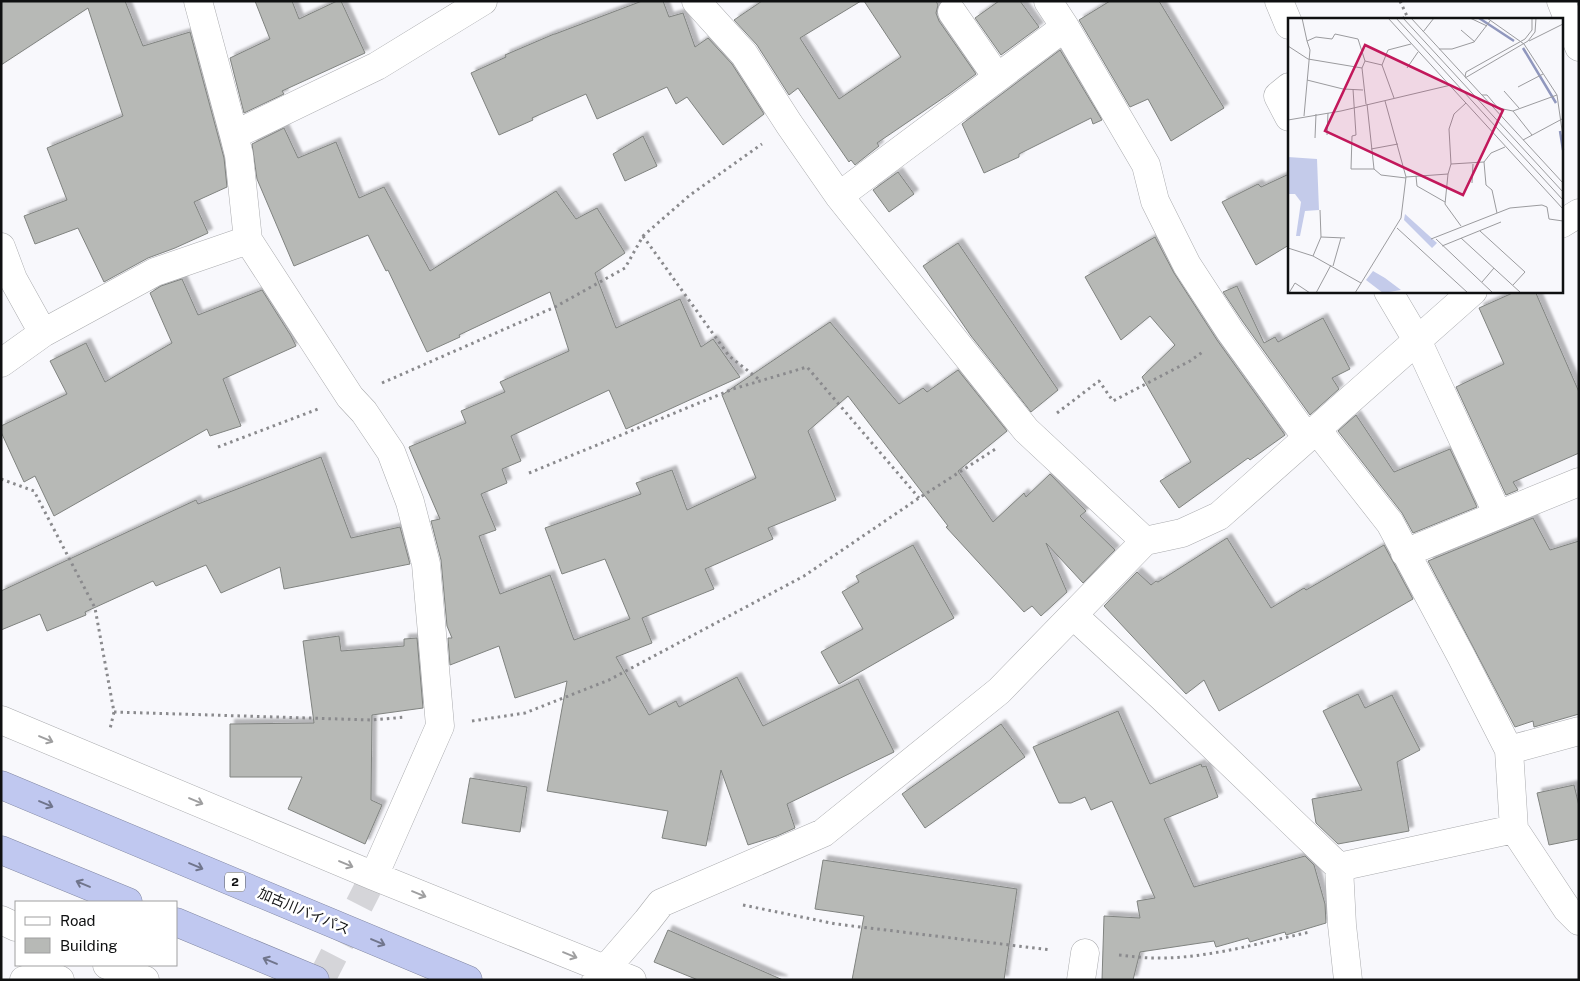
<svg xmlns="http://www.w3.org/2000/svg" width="1580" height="981" font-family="'Public Sans','Noto Sans JP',sans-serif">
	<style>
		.building { fill: #b7b9b6; stroke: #808380; filter: url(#shadow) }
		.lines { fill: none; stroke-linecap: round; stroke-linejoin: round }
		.minor-tunnel { stroke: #d5d5d9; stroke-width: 28; stroke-dasharray: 28 14; stroke-linecap: butt }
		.minor-casing { stroke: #aaabae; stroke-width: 29 }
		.highway-casing { stroke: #8288a2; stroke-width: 29 }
		.path { stroke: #8a8a8d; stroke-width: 3; stroke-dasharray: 2.5 4; stroke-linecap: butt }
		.minor { stroke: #fff; stroke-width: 28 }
		.highway { stroke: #c0c8f0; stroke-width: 28 }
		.oneway { stroke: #9f9fa0 }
		.oneway2 { stroke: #70758c }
		.labels { text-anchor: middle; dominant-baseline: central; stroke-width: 5; stroke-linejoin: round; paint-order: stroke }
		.shield { fill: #fff; stroke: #575858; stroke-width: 1 }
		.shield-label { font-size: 12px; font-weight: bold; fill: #0f1011 }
		.street-label { font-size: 14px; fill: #0f1011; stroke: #fff }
		.inset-river { fill: none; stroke: #9097bd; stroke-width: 2.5 }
		.inset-road { fill: none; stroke: #9b9b9e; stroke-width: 1 }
		.view { fill: #c2185b; fill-opacity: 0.15; stroke: #c2185b; stroke-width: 2.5 }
		.inset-edge { fill: none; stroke: #0f1011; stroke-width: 2.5 }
	</style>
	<defs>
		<filter id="shadow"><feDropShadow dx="4.5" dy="-4.5" stdDeviation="1" flood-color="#0004"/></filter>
	</defs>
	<rect width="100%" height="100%" fill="#f8f8fc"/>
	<path class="building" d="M 1,1 L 125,1 L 143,46 L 190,32 L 224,158 L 227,187 L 194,202 L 208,233 L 175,248 L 148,258 L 104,282 L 78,228 L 35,244 L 24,216 L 67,200 L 47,148 L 123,116 L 88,8 L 1,65 Z
		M 255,1 L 292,1 L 299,19 L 337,1 L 341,1 L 365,53 L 282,91 L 284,94 L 244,113 L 230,58 L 270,39 Z
		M 642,1 L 663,1 L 669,17 L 683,13 L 695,47 L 708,38 L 732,64 L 764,114 L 723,145 L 687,97 L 676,104 L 667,87 L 597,119 L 586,94 L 532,118 L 533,120 L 499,135 L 471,73 L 506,57 L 505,55 L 554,34 L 555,34 Z
		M 762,1 L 861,1 L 800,38 L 839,99 L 901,57 L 864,1 L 936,1 L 938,5 L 936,13 L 939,21 L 976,74 L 949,94 L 877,143 L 879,146 L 855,165 L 851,160 L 849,162 L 798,88 L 789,95 L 757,45 L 734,20 Z
		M 999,1 L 1020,1 L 1039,27 L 1001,55 L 975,18 Z
		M 1110,1 L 1159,1 L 1224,108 L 1171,141 L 1148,99 L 1130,107 L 1079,20 Z
		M 1060,50 L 1102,120 L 1093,124 L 1091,118 L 1019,154 L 1019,157 L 984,173 L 962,124 Z
		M 284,128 L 298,158 L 336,142 L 359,198 L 384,187 L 430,271 L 556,191 L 576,219 L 597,208 L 625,253 L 595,273 L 616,328 L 680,299 L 701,347 L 713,339 L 740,377 L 626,429 L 609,390 L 511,436 L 521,461 L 502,469 L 507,483 L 481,494 L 496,530 L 479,536 L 500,594 L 550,575 L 574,640 L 630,619 L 605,559 L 562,574 L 545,528 L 641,494 L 636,483 L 672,470 L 687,510 L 756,478 L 722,395 L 830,322 L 899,404 L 923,388 L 927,392 L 958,370 L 1007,431 L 958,471 L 993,522 L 1024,493 L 1026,497 L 1050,474 L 1086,511 L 1080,516 L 1115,550 L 1083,583 L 1046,543 L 1067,592 L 1041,616 L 1032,606 L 1024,612 L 946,527 L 948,526 L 848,396 L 808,431 L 836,500 L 768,528 L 773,539 L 705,569 L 714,589 L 642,618 L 652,643 L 616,657 L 649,715 L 676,701 L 679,707 L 737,677 L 763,726 L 858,679 L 894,752 L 787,804 L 795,828 L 777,836 L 748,845 L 721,770 L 706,846 L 662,838 L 668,811 L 547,791 L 567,681 L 515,698 L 499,646 L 450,665 L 448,638 L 452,638 L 447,626 L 441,560 L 431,521 L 440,519 L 409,447 L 466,423 L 461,411 L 505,392 L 500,382 L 569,351 L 550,292 L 459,335 L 460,337 L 427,352 L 388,270 L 386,271 L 368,235 L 294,266 L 257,179 L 252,144 Z
		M 643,136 L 657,166 L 625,181 L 613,154 Z
		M 898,172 L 914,194 L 889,212 L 873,190 Z
		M 1289,174 L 1289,245 L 1256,265 L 1222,202 L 1258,184 L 1261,187 Z
		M 1155,237 L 1174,273 L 1217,340 L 1285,435 L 1250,460 L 1248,458 L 1179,508 L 1160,481 L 1191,462 L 1142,377 L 1175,345 L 1150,316 L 1121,340 L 1085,277 Z
		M 958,243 L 1058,390 L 1031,412 L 971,336 L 923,266 Z
		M 182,279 L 198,315 L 262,290 L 291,336 L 296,346 L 223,379 L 241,426 L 210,436 L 207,429 L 54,516 L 35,476 L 24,482 L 1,432 L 1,426 L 67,394 L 50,361 L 86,343 L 105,382 L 172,343 L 150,293 L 161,286 Z
		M 1237,286 L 1264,343 L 1275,337 L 1278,342 L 1323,318 L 1350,369 L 1332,378 L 1339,389 L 1310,415 L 1243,322 L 1223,292 Z
		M 1517,291 L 1535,291 L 1579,392 L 1579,453 L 1513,482 L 1518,490 L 1506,495 L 1456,387 L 1504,364 L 1479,308 Z
		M 1356,415 L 1394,472 L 1450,449 L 1477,507 L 1413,533 L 1402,513 L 1338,431 Z
		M 321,457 L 351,538 L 400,527 L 410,564 L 284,589 L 280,567 L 221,593 L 206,565 L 156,586 L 153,581 L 85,612 L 86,615 L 47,631 L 40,614 L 1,630 L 1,591 L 196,500 L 198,504 Z
		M 1533,518 L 1550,550 L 1579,541 L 1579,714 L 1534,727 L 1533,721 L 1515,727 L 1428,561 Z
		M 1227,538 L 1271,608 L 1304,588 L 1306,590 L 1384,545 L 1413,599 L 1219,711 L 1204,680 L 1186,694 L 1104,606 L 1137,572 L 1151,585 L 1156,581 L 1158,582 Z
		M 913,545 L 954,618 L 839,684 L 821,652 L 863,629 L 842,592 L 859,582 L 856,576 Z
		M 339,636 L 341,651 L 404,646 L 404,639 L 417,638 L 423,708 L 372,715 L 371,800 L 382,805 L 365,844 L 288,809 L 302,777 L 230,777 L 230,724 L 314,723 L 303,641 Z
		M 1358,694 L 1365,708 L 1392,695 L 1420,750 L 1397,762 L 1409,831 L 1338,844 L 1316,823 L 1312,799 L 1362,790 L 1323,711 Z
		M 1118,711 L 1150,784 L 1201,764 L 1202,767 L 1206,766 L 1218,797 L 1164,819 L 1194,887 L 1305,856 L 1314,865 L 1325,904 L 1326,923 L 1286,935 L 1285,932 L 1250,942 L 1248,938 L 1216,947 L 1214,941 L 1140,952 L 1133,980 L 1102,980 L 1104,916 L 1140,918 L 1137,901 L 1155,898 L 1112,801 L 1091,810 L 1085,797 L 1071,803 L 1059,803 L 1033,747 Z
		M 1001,724 L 1025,757 L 925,828 L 902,794 Z
		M 470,778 L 527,787 L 520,832 L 462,823 Z
		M 1574,785 L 1579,806 L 1579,839 L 1549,845 L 1537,793 Z
		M 823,860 L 1017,889 L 1004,980 L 852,980 L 864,916 L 815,909 Z
		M 668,930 L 783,980 L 698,980 L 654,962 Z"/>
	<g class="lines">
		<path class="minor-tunnel" d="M 321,980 L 374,876"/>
		<g class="minor-casing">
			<path id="minor" d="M 198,1 L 234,135
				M 696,1 L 744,54 L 789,124 L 839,196 L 1026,430 L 1145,541
				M 1048,1 L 1065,27 L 1146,165 L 1155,201 L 1187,265 L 1230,331 L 1307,438
				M 1279,1 L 1289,25
				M 1561,1 L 1579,47
				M 952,12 L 997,77
				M 1289,87 L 1278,96 L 1289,117
				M 839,196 L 1065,27
				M 1561,224 L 1579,213
				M 1,247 L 13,279 L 43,333
				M 1388,291 L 1417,340 L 1498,515
				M 1,363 L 43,333 L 155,272 L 248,240
				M 1317,430 L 1390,523 L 1461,656 L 1509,750 L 1514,829 L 1567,909 L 1579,921
				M 1405,553 L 1579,482
				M 1073,615 L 1162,697 L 1339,867 L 1342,925 L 1348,980
				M 1,720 L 374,876 L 632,980
				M 1509,750 L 1579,731
				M 1339,867 L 1514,829
				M 374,876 L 440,726 L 426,564 L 410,502 L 391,452 L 364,412 L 350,397 L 248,240 L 239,155 L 234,135 L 377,66 L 483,1
				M 1,920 L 16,927
				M 107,965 L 145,980
				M 24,980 L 46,973 L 60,980
				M 596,980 L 647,921 L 661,903 L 823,833 L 999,691 L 1145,541 L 1182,533 L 1219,516 L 1473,291
				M 1081,980 L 1085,953"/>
		</g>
		<g class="highway-casing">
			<path id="highway" d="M 1,785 L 468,980
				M 1,850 L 128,902
				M 176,922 L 315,980"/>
		</g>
		<path class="path" d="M 1400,1 L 1407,16 L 1402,19
			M 643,236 L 729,356 L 761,381
			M 382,383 L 555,307 L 625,268 L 643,236 L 690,195 L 762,144
			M 1057,413 L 1099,381 L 1113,401 L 1190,361 L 1204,351
			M 218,447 L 318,409
			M 529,473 L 733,389 L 807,367 L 919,498
			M 1,479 L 34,491 L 95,608 L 114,712 L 110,729
			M 114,712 L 372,720 L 406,717
			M 472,721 L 525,713 L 609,680 L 804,576 L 919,498 L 997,448
			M 743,905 L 836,924 L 1051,950
			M 1119,955 C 1131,956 1142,958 1154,958 C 1206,959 1259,943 1310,932"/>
		<use href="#minor" class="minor"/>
		<use href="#highway" class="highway"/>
	</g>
	<defs><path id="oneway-shaft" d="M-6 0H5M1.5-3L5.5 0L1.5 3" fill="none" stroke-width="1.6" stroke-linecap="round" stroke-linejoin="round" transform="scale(1.25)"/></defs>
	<g class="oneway">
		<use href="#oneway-shaft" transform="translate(46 739) rotate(23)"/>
		<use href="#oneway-shaft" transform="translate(196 801) rotate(23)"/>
		<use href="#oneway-shaft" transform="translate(346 864) rotate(23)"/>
		<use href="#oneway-shaft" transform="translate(419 894) rotate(22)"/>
		<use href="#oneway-shaft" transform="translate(570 955) rotate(22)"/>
	</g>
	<g class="oneway2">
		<use href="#oneway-shaft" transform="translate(46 804) rotate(23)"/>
		<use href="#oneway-shaft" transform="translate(196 866) rotate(23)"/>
		<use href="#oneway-shaft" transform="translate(83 884) rotate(-157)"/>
		<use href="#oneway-shaft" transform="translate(378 942) rotate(23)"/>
		<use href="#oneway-shaft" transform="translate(270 961) rotate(-157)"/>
	</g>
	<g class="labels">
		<rect class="shield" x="225" y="872.5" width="20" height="19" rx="4"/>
		<g class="shield-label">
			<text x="235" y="882">2</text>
		</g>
		<g class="street-label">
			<text transform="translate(304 911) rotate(23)">加古川バイパス</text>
		</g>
	</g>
	<g transform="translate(1288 18)">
		<rect width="275" height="275" fill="#f8f8fc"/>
		<path d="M 0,139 L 29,141 L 31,192 L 17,193 L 12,218 L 8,218 L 13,184 L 7,176 L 0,176 ZM 117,196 L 149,225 L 144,230 L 116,202 ZM 85,253 L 97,260 L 113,272 L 95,275 L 78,262 Z" fill="#c4cbea"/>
		<path class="inset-river" d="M 191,0 L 226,23M 235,30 L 268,85M 272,113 L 275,132"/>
		<path class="inset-road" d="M 14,0 L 19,23M 100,0 L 275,191M 108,0 L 275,182M 115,0 L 275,174M 123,0 L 275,165M 182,0 L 199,8M 199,0 L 236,26 L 269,77 L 275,119M 173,12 L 187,24M 135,14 L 146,0M 241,23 L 275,6M 0,28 L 20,41 L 74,50M 151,31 L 164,31 L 186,24 L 202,3M 77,43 L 94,47M 119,50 L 130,34M 177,59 L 178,54 L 237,21 L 244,12 L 244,0M 177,60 L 240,23 L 247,14 L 248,0M 19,62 L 55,71 L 75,72M 230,69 L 255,56M 65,71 L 68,117 L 64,118 L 63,151 L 86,151 L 93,157 L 118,160M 216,73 L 231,90M 194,77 L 199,77 L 210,90 L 225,93 L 269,77M 106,80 L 94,47 L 100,32 L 123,26M 79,86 L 86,151M 225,93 L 244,117M 16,98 L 22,32 L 19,23 L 28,19 L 44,21 L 47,16 L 70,21 L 77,43 L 74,50 L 78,86M 0,102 L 53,93 L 163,67M 39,117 L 40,95M 27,120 L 28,96M 235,122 L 274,101M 83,131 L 110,126M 163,146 L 196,144M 160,156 L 157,186 L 173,208M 128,158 L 129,168 L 157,184M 118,159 L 160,156 L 163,146 L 161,111 L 166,96 L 178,85M 184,165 L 185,146M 209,195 L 204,172 L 198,167 L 196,144 L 203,135 L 217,129M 109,210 L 180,275M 192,213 L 237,254 L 225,267M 33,219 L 57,220M 173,220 L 233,275M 143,221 L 222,190 L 254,187 L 259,189 L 261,201 L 275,203M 148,221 L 205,275M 154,228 L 213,204M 0,230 L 25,238 L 73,265M 25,238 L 33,219 L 32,192M 45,248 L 53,220M 194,264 L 206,250M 1,275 L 7,265 L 22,275M 28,275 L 43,247M 67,275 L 113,200 L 118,159 L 97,83"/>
		<path class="view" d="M 77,27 L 215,92 L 175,177 L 37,113 Z"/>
		<rect width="275" height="275" class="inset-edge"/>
	</g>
	<rect width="1580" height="981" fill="none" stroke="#0f1011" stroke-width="5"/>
	<rect x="15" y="901" width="162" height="65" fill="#ffffff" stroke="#9f9fa0"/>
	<rect x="25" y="917" width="25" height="8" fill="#ffffff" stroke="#9f9fa0"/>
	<text x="60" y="926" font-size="15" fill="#0f1011">Road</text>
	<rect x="25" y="938" width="25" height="15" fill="#b7b9b6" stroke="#9f9fa0"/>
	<text x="60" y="951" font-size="15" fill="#0f1011">Building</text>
</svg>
